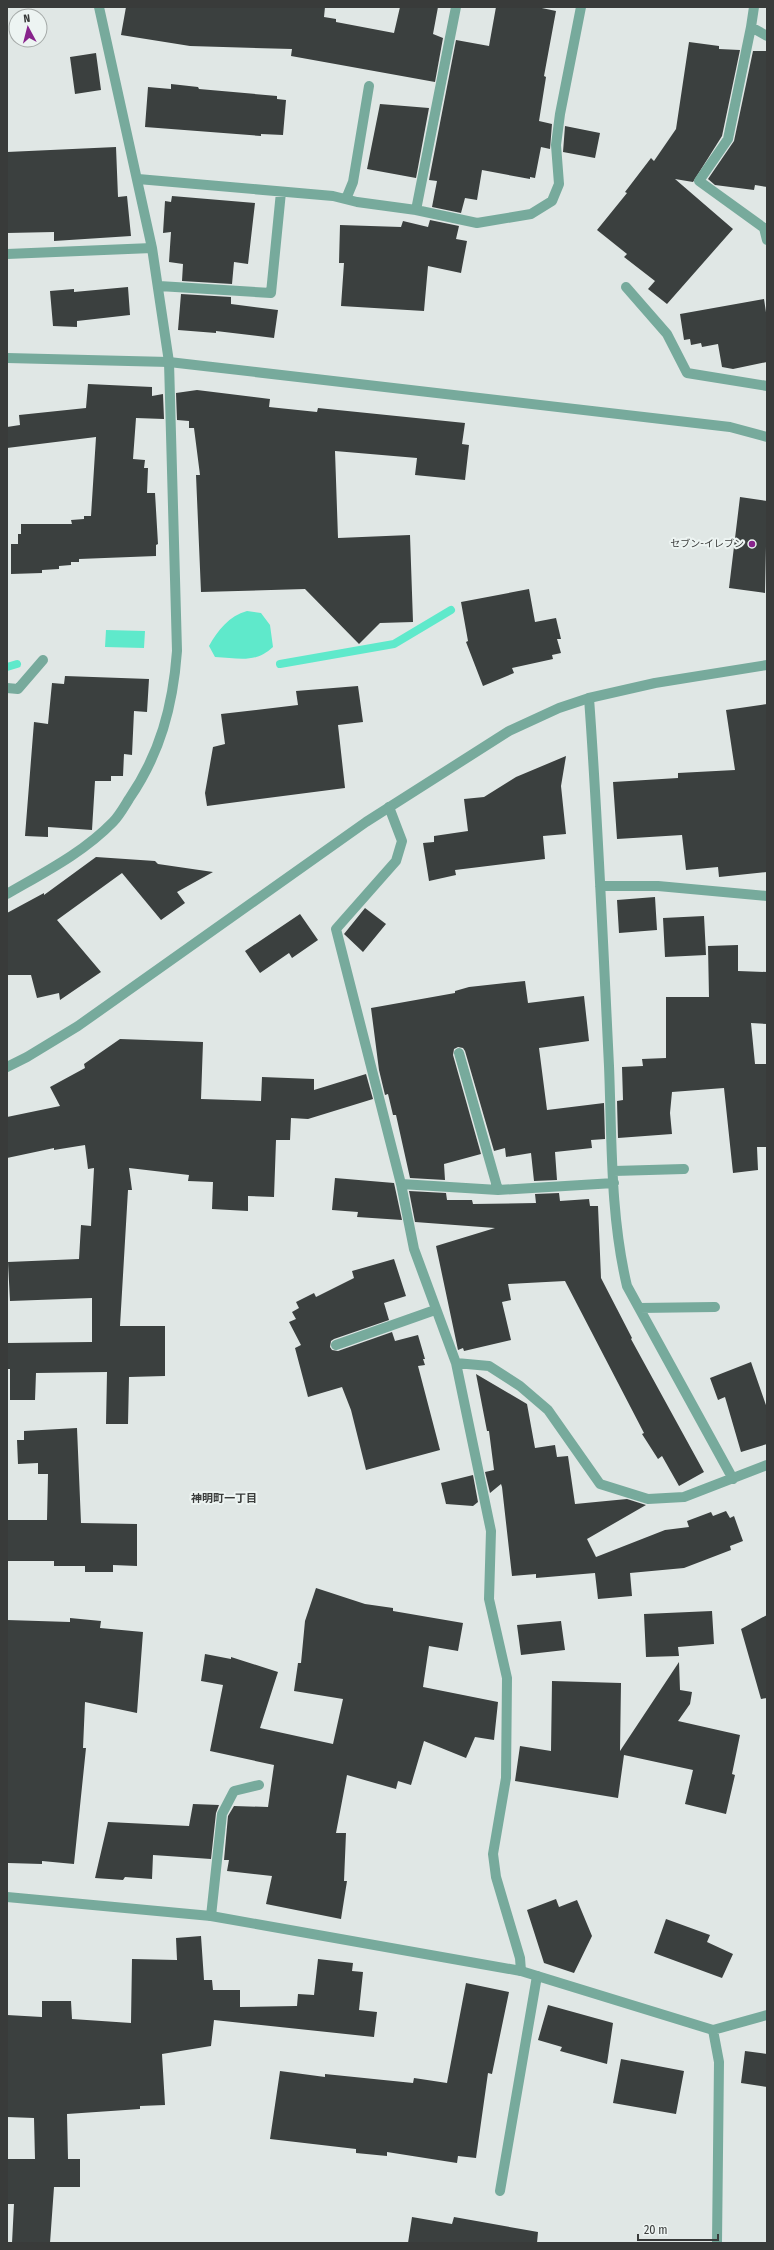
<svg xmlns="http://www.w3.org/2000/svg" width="774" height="2250" font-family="'Fira Sans Condensed','Noto Sans JP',sans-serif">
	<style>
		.water { fill: #5fe9cb }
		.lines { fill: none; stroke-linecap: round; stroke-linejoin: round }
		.stream { stroke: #5fe9cb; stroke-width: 8 }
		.building { fill: #3b403f }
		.service { stroke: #77aa9c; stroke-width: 10 }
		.minor { stroke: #77aa9c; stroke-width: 10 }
		.tertiary { stroke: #77aa9c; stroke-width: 10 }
		.poi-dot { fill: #88248c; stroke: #edf4f2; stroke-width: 1.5 }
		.labels { text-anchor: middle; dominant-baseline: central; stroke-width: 4; stroke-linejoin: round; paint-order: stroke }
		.poi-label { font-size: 10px; fill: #393b3a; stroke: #edf4f2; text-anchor: end }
		.neighbourhood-label { font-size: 11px; font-weight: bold; fill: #393b3a; stroke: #edf4f2 }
	</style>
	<rect width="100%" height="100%" fill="#e0e7e5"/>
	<path class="water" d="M 247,611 L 261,613 L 270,625 L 273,647 C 255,664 238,658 215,657 L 209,646 C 218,630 229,616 247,611 Z
		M 106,630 L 145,631 L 144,648 L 105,647 Z"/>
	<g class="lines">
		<path class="stream" d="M 280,664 L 394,644 L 451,610
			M 7,667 L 17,664"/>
	</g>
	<path class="building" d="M 126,7 L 325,7 L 324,17 L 336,19 L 336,22 L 394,33 L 400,7 L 438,7 L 433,34 L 443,38 L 435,82 L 291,56 L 292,49 L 190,46 L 121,35 Z
		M 496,7 L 537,7 L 556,11 L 544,76 L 546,77 L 539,121 L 552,124 L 550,149 L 541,147 L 535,178 L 530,177 L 530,179 L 482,170 L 477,200 L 465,198 L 461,213 L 432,207 L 437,181 L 429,180 L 456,40 L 489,46 Z
		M 689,42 L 719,46 L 719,49 L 740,50 L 722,136 L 693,182 L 675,179 L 733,229 L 667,304 L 648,289 L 655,281 L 624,257 L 627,254 L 597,230 L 627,193 L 625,192 L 651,158 L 654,161 L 676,129 Z
		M 753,51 L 767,51 L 767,187 L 755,185 L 754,190 L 715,185 L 708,179 L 734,141 Z
		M 96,53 L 101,90 L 75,94 L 70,57 Z
		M 171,84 L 198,87 L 199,89 L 277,96 L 277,99 L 286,100 L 283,135 L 261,134 L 261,136 L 145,127 L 148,87 L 171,89 Z
		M 380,104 L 429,108 L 416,178 L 367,169 Z
		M 565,126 L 600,133 L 595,158 L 563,152 Z
		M 116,147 L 118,197 L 127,196 L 131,236 L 54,241 L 54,232 L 7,233 L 7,152 Z
		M 172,196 L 255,203 L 248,264 L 234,262 L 232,284 L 182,281 L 183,264 L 169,262 L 171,232 L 163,233 L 165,201 L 171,202 Z
		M 430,220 L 459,226 L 456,239 L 467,241 L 461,273 L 428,266 L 424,311 L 341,306 L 344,263 L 339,263 L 340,225 L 401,227 L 403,221 L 428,227 Z
		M 128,287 L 130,315 L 77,321 L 77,327 L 53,326 L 50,291 L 74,289 L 74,292 Z
		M 181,294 L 231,297 L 231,304 L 278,310 L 274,338 L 216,331 L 216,333 L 178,330 Z
		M 764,299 L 767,319 L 767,362 L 733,369 L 722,367 L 718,344 L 702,347 L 701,343 L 691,345 L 690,339 L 684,340 L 680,314 Z
		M 88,384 L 152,387 L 152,396 L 163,394 L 164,419 L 136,418 L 133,459 L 145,460 L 144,468 L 148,468 L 147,493 L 155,493 L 158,544 L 156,545 L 156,556 L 79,559 L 79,562 L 71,562 L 71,565 L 59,566 L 59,569 L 42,570 L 42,573 L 11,574 L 11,544 L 18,544 L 18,534 L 21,534 L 21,524 L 72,524 L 71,520 L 84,519 L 84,516 L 91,516 L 96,437 L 7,448 L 7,427 L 20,425 L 19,415 L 86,408 Z
		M 197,390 L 270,399 L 269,407 L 317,412 L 318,408 L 465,423 L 462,444 L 469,445 L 465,480 L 415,475 L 417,458 L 335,451 L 338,538 L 410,535 L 413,622 L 380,623 L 359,644 L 305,589 L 201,592 L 196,475 L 200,475 L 194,428 L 189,428 L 189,421 L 177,420 L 176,393 Z
		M 740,497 L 767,501 L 765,593 L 729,588 Z
		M 529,589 L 535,622 L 556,618 L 561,639 L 557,639 L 561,653 L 552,655 L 553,659 L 512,668 L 514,673 L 483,686 L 466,642 L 468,641 L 461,602 Z
		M 65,676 L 149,679 L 147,712 L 134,711 L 132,755 L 124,754 L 123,776 L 111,776 L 111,781 L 95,781 L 92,830 L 48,827 L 48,837 L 25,836 L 34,722 L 48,724 L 52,683 L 64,684 Z
		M 358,686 L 363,722 L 338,725 L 345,788 L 207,806 L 205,793 L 213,747 L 225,744 L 221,714 L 298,705 L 296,691 Z
		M 767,704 L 767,872 L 719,877 L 718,867 L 686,870 L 682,835 L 617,839 L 613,782 L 678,778 L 678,773 L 735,770 L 726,710 Z
		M 566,756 L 561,786 L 566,834 L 543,836 L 545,859 L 455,870 L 456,875 L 429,881 L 423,843 L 434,842 L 434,836 L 468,831 L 464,799 L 484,797 L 516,777 Z
		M 96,857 L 155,861 L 158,864 L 213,872 L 177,892 L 185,903 L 161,920 L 122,873 L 57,920 L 101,972 L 60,1000 L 59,993 L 37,998 L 31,975 L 7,975 L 7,913 L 44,893 L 44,895 Z
		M 655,897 L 657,930 L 619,933 L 617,900 Z
		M 365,908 L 386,924 L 363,952 L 344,934 Z
		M 300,914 L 318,940 L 292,958 L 289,953 L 260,973 L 245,951 Z
		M 704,916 L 706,955 L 665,957 L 663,918 Z
		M 738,945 L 738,971 L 767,972 L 767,1024 L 751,1023 L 755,1064 L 767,1064 L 767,1147 L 757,1147 L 758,1170 L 733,1173 L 724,1088 L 672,1092 L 670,1113 L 672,1134 L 618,1138 L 617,1101 L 623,1100 L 622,1067 L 643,1066 L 642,1059 L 666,1058 L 666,997 L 709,997 L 708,946 Z
		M 525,981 L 528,1003 L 584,996 L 589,1041 L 539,1048 L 547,1110 L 604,1103 L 605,1139 L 591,1140 L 592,1148 L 555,1152 L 557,1180 L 534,1181 L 531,1153 L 506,1157 L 505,1148 L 494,1151 L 465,1051 L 463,1048 L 458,1047 L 454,1049 L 453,1055 L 481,1154 L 444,1164 L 445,1180 L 410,1178 L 396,1115 L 393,1115 L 388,1094 L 385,1095 L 379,1070 L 371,1008 L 455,993 L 455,991 L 469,987 Z
		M 120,1039 L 203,1042 L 201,1099 L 261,1101 L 262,1077 L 314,1079 L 314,1090 L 366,1074 L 373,1099 L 308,1119 L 291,1118 L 290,1140 L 276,1140 L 274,1197 L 248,1196 L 248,1211 L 212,1209 L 213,1182 L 188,1181 L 189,1175 L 129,1168 L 132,1190 L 128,1190 L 120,1326 L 165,1326 L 165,1376 L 129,1377 L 128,1424 L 106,1424 L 107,1372 L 36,1373 L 35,1400 L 10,1400 L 10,1369 L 7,1369 L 7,1343 L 92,1342 L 92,1298 L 10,1301 L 8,1262 L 79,1259 L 81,1225 L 91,1226 L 94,1168 L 88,1169 L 85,1145 L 54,1150 L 54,1148 L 7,1158 L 7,1117 L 60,1106 L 50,1087 L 85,1068 L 84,1064 Z
		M 335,1178 L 394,1183 L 402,1220 L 357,1217 L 358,1212 L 332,1210 Z
		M 409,1191 L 446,1193 L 447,1200 L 472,1200 L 473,1204 L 536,1203 L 535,1194 L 559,1193 L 560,1201 L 589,1199 L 590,1206 L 598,1206 L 601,1278 L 632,1338 L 631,1339 L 704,1472 L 679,1486 L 662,1456 L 658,1459 L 642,1434 L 644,1433 L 565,1281 L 508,1284 L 511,1300 L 502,1302 L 511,1340 L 464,1351 L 463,1348 L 458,1350 L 436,1246 L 495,1228 L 415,1222 Z
		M 394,1259 L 406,1296 L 384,1303 L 389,1320 L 334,1339 L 331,1341 L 330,1347 L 332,1350 L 338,1351 L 392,1332 L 395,1341 L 418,1335 L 425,1359 L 423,1359 L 425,1365 L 418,1366 L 440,1450 L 366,1470 L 351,1410 L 342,1387 L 308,1397 L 295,1348 L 301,1345 L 289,1322 L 296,1319 L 292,1312 L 299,1308 L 296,1302 L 314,1293 L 316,1297 L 354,1278 L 352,1271 Z
		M 751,1362 L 767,1408 L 767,1444 L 741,1452 L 725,1397 L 718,1400 L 710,1378 Z
		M 476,1374 L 527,1404 L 535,1448 L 555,1445 L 557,1457 L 568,1456 L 575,1504 L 627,1499 L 646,1505 L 587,1539 L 596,1557 L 665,1530 L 689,1527 L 687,1521 L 711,1512 L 713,1516 L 726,1511 L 730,1518 L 734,1516 L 743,1541 L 730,1546 L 731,1550 L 684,1568 L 630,1573 L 632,1596 L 598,1599 L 595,1573 L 536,1578 L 536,1574 L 512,1576 L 502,1487 L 501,1484 L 490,1493 L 485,1472 L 494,1470 L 489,1431 L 487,1431 Z
		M 77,1428 L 81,1523 L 137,1524 L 137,1566 L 113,1565 L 113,1572 L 85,1572 L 85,1566 L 54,1566 L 54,1561 L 7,1561 L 7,1520 L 47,1520 L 48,1474 L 38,1474 L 38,1463 L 18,1464 L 17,1440 L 24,1440 L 24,1431 Z
		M 473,1475 L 478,1502 L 473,1506 L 446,1504 L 441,1483 Z
		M 316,1588 L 365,1604 L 393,1608 L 393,1611 L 463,1623 L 458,1651 L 429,1646 L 423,1687 L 498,1702 L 494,1740 L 475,1737 L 466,1758 L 424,1741 L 411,1785 L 398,1781 L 396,1789 L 347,1775 L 336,1833 L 346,1833 L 344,1881 L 347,1881 L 341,1919 L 266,1904 L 272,1876 L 227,1871 L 229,1860 L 224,1860 L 228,1816 L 234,1806 L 268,1807 L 274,1765 L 210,1751 L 223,1685 L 201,1681 L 205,1654 L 231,1659 L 231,1657 L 278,1672 L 260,1728 L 333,1744 L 343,1699 L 294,1691 L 298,1663 L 301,1663 L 305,1621 Z
		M 712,1611 L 714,1644 L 678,1647 L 679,1656 L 646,1657 L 644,1614 Z
		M 767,1615 L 767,1698 L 761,1699 L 741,1629 Z
		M 70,1618 L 101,1621 L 100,1628 L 143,1632 L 137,1713 L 85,1702 L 83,1748 L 86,1748 L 74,1864 L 42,1861 L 42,1864 L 8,1863 L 7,1620 L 70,1622 Z
		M 561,1621 L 565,1650 L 521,1655 L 517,1625 Z
		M 679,1662 L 680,1690 L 692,1692 L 690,1704 L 678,1721 L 740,1735 L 732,1774 L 735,1775 L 726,1814 L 685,1804 L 693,1770 L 624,1755 L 618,1798 L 515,1781 L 520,1746 L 551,1751 L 552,1681 L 621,1683 L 620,1751 Z
		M 193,1804 L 219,1805 L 216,1813 L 211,1859 L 153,1855 L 152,1879 L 125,1877 L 123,1880 L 95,1878 L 108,1822 L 189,1826 Z
		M 556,1899 L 559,1907 L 577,1900 L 592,1936 L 574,1973 L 544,1963 L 527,1910 Z
		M 666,1919 L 710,1935 L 707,1942 L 733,1954 L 722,1978 L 654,1953 Z
		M 201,1936 L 204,1980 L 212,1980 L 213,1990 L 240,1990 L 240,2007 L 297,2006 L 298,1994 L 314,1995 L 318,1959 L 353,1963 L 352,1971 L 363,1972 L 359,2010 L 377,2012 L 374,2037 L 214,2020 L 211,2046 L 162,2054 L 165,2105 L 140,2106 L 140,2109 L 67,2114 L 68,2159 L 80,2159 L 80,2187 L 54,2187 L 50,2243 L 12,2243 L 14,2204 L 7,2204 L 7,2159 L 35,2159 L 34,2118 L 7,2117 L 7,2015 L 42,2017 L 42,2001 L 71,2001 L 72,2019 L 131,2023 L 132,1959 L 177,1960 L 176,1938 Z
		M 466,1983 L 509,1992 L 492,2074 L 488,2073 L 476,2158 L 458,2156 L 457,2163 L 387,2152 L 387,2156 L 356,2153 L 356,2149 L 270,2139 L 280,2071 L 325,2077 L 325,2074 L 413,2083 L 414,2078 L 447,2083 Z
		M 548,2005 L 613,2023 L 607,2064 L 560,2051 L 562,2047 L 538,2040 Z
		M 745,2051 L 767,2054 L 767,2087 L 741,2083 Z
		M 621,2059 L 684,2071 L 676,2114 L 613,2103 Z
		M 412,2217 L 452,2224 L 454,2217 L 538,2232 L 537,2243 L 408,2243 Z"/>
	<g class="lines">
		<path class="service" d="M 7,688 L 18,689 L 43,660"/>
		<path class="minor" d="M 751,27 L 754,7
			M 138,179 L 333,196 L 357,202 L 416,210 L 477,223 L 531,214 L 552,201 L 559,184 L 556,145 L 560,114 L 581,7
			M 346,199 L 353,182 L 369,86
			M 416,210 L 456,7
			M 764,228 L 699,181 L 728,139 L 751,27 L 767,36
			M 767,228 L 764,228 L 767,240
			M 7,254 L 152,248
			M 159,286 L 271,293 L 281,192
			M 626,287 L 667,334 L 687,373 L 767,386
			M 589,698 C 598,821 603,944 609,1066 C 612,1139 610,1215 627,1286 L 733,1479
			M 389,807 L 402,841 L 396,861 L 336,929 L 401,1184 L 414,1249 L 456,1363 L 491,1531 L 489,1599 L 507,1678 L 506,1778 L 493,1854 L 496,1877 L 520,1958 L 521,1971
			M 600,886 L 658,886 L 767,896
			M 7,894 C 43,873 83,853 113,822 C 119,816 124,807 129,799 C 160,754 173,706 177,651 L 169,362 L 152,248 L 99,7
			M 459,1053 L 498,1190
			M 614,1171 L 684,1169
			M 401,1184 L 498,1190 L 614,1183
			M 639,1308 L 715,1307
			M 336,1345 L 435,1310
			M 456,1363 L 489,1366 L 520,1386 L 548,1410 L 600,1484 L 648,1499 L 684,1497 L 767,1465
			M 211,1916 L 222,1814 L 234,1791 L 259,1785
			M 500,2191 L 537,1976
			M 717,2243 L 719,2062 L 713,2030 L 767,2015"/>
		<path class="tertiary" d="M 7,358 L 169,362 L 730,427 L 767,437
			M 7,1067 L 27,1057 L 78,1026 L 366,822 L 509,731 L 559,708 L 589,698 L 655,683 L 767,665
			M 7,1897 L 211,1916 L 521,1971 L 713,2030"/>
	</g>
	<circle class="poi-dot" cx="752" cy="544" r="4"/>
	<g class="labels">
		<g class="poi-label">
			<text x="744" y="544">セブン-イレブン</text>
		</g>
		<g class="neighbourhood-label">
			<text x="224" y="1498">神明町一丁目</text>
		</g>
	</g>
	<rect width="774" height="2250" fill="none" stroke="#393b3a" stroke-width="16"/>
	<g transform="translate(28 28) rotate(353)"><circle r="19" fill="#edf4f2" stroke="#a5aaa8"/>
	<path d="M0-3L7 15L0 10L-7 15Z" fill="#88248c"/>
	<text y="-6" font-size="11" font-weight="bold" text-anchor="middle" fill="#393b3a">N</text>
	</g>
	<path d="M638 2234v6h80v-6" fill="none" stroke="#393b3a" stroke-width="2"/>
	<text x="644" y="2234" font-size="12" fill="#393b3a" stroke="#edf4f2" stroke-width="3" paint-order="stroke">20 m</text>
</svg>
